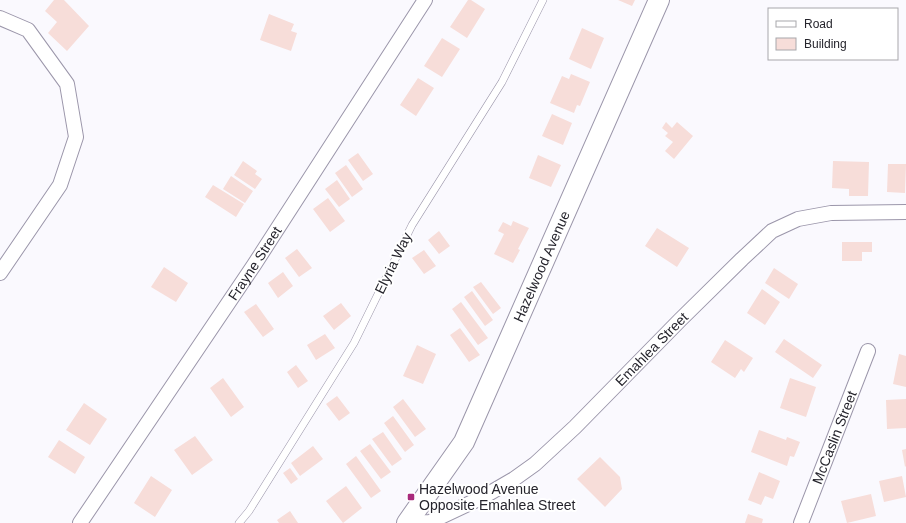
<svg xmlns="http://www.w3.org/2000/svg" width="906" height="523" font-family="Arial,sans-serif">
	<style>
		.building { fill: #f7ddd9 }
		.lines { fill: none; stroke-linecap: round; stroke-linejoin: round }
		.service-casing { stroke: #9b96aa; stroke-width: 8 }
		.minor-casing { stroke: #9b96aa; stroke-width: 16 }
		.secondary-casing { stroke: #9b96aa; stroke-width: 22 }
		.service { stroke: #fff; stroke-width: 7 }
		.minor { stroke: #fff; stroke-width: 14 }
		.secondary { stroke: #fff; stroke-width: 20 }
		.poi-dot { fill: #a92b7c; stroke: #fff; stroke-width: 1.5 }
		.labels { text-anchor: middle; dominant-baseline: central; stroke-width: 4; stroke-linejoin: round; paint-order: stroke }
		.street-label { font-size: 14px; fill: #25242c; stroke: #fff }
		.poi-label { font-size: 14px; fill: #25242c; stroke: #fff; text-anchor: start }
	</style>
	<rect width="100%" height="100%" fill="#faf9fe"/>
	<path class="building" d="M 54,0 L 64,0 L 89,26 L 67,51 L 48,33 L 57,22 L 45,11 Z
		M 468,0 L 471,0 L 485,9 L 467,38 L 450,27 Z
		M 618,0 L 635,0 L 632,6 Z
		M 269,14 L 294,24 L 291,31 L 297,33 L 291,51 L 260,40 Z
		M 582,28 L 604,38 L 591,69 L 569,59 Z
		M 442,38 L 460,49 L 442,77 L 424,66 Z
		M 571,74 L 590,82 L 580,106 L 577,105 L 574,113 L 550,103 L 562,76 L 569,79 Z
		M 418,78 L 434,88 L 416,116 L 400,105 Z
		M 552,114 L 572,123 L 563,145 L 542,136 Z
		M 666,122 L 672,128 L 677,122 L 693,136 L 674,159 L 665,151 L 673,142 L 665,136 L 668,133 L 662,128 Z
		M 358,153 L 373,174 L 363,181 L 348,160 Z
		M 538,155 L 561,165 L 551,187 L 529,178 Z
		M 243,161 L 257,171 L 255,174 L 262,179 L 255,189 L 234,175 Z
		M 833,161 L 869,162 L 868,196 L 849,196 L 849,189 L 832,188 Z
		M 888,164 L 906,164 L 905,193 L 887,192 Z
		M 346,165 L 363,189 L 352,197 L 335,173 Z
		M 231,176 L 253,191 L 245,203 L 223,189 Z
		M 337,180 L 350,199 L 339,207 L 325,189 Z
		M 213,185 L 244,204 L 236,217 L 205,197 Z
		M 328,198 L 345,221 L 330,232 L 313,209 Z
		M 513,221 L 529,228 L 518,249 L 520,250 L 513,263 L 494,254 L 504,234 L 498,231 L 503,222 L 511,226 Z
		M 657,228 L 689,248 L 677,267 L 645,246 Z
		M 439,231 L 450,246 L 439,254 L 428,240 Z
		M 842,242 L 872,242 L 872,252 L 862,252 L 862,261 L 842,261 Z
		M 297,249 L 312,268 L 299,277 L 285,258 Z
		M 424,250 L 436,266 L 424,274 L 412,258 Z
		M 164,267 L 188,283 L 176,302 L 151,287 Z
		M 774,268 L 798,284 L 789,299 L 765,283 Z
		M 283,272 L 293,286 L 278,298 L 268,283 Z
		M 481,282 L 501,308 L 493,314 L 473,287 Z
		M 762,289 L 780,302 L 765,325 L 747,313 Z
		M 472,291 L 493,320 L 485,326 L 464,297 Z
		M 461,302 L 488,338 L 478,345 L 452,309 Z
		M 341,303 L 351,316 L 334,330 L 323,316 Z
		M 256,304 L 274,329 L 263,337 L 244,312 Z
		M 460,328 L 480,355 L 469,362 L 450,335 Z
		M 325,334 L 335,348 L 316,360 L 307,345 Z
		M 784,339 L 822,365 L 813,378 L 775,352 Z
		M 725,340 L 753,358 L 744,372 L 741,369 L 735,378 L 711,362 Z
		M 417,345 L 436,354 L 423,384 L 403,376 Z
		M 899,354 L 906,356 L 906,387 L 893,384 Z
		M 296,365 L 308,381 L 298,388 L 287,372 Z
		M 223,378 L 244,407 L 231,417 L 210,388 Z
		M 790,378 L 816,387 L 806,417 L 780,408 Z
		M 337,396 L 350,413 L 339,421 L 326,404 Z
		M 403,399 L 426,429 L 415,437 L 393,407 Z
		M 906,399 L 906,428 L 887,429 L 886,400 Z
		M 84,403 L 107,419 L 90,445 L 66,430 Z
		M 393,416 L 414,445 L 405,452 L 384,423 Z
		M 759,430 L 786,440 L 787,437 L 800,442 L 794,457 L 790,456 L 787,466 L 751,452 Z
		M 383,432 L 402,459 L 392,466 L 372,439 Z
		M 195,436 L 213,460 L 192,475 L 174,450 Z
		M 59,440 L 85,457 L 75,474 L 48,457 Z
		M 370,444 L 391,472 L 381,479 L 360,451 Z
		M 313,446 L 323,459 L 300,476 L 291,463 Z
		M 906,449 L 906,466 L 905,467 L 902,450 Z
		M 356,456 L 381,491 L 371,498 L 346,464 Z
		M 600,457 L 620,477 L 622,489 L 605,507 L 577,479 Z
		M 290,468 L 298,479 L 291,484 L 283,473 Z
		M 759,472 L 780,481 L 773,499 L 765,496 L 761,505 L 748,500 Z
		M 151,476 L 172,490 L 155,517 L 134,503 Z
		M 902,476 L 906,497 L 884,502 L 879,481 Z
		M 346,486 L 362,508 L 343,523 L 326,501 Z
		M 871,494 L 876,516 L 847,523 L 841,501 Z
		M 290,511 L 298,523 L 279,523 L 277,520 Z
		M 748,514 L 763,519 L 762,523 L 745,523 Z"/>
	<g class="lines">
		<g class="service-casing">
			<path id="service" d="M 239,523 L 249,511 L 354,343 L 412,225 L 502,82 L 543,0"/>
		</g>
		<g class="minor-casing">
			<g id="minor">
				<path d="M 0,18 L 28,30 L 67,84 L 76,137 L 60,185 L 0,273"/>
				<path id="s1" d="M 80,523 L 254,265 L 425,0"/>
				<path id="s2" d="M 407,523 L 430,522 L 483,497 L 514,479 L 535,464 L 575,427 L 680,320 L 742,259 L 772,231 L 798,219 L 831,213 L 906,212"/>
				<path id="s3" d="M 801,523 L 868,351"/>
			</g>
		</g>
		<g class="secondary-casing">
			<g id="secondary">
				<path id="s4" d="M 407,523 L 464,442 L 659,0"/>
			</g>
		</g>
		<use href="#service" class="service"/>
		<use href="#minor" class="minor"/>
		<use href="#secondary" class="secondary"/>
	</g>
	<rect class="poi-dot" x="407" y="493" width="8" height="8" rx="2"/>
	<g class="labels">
		<g class="street-label">
			<text stroke="none"><textPath href="#s1" startOffset="313">Frayne Street</textPath></text>
			<text transform="translate(393 263) rotate(-64)">Elyria Way</text>
			<text stroke="none"><textPath href="#s4" startOffset="291">Hazelwood Avenue</textPath></text>
			<text stroke="none"><textPath href="#s2" startOffset="307">Emahlea Street</textPath></text>
			<text stroke="none"><textPath href="#s3" startOffset="92">McCaslin Street</textPath></text>
		</g>
		<g class="poi-label">
			<text x="419" y="489">Hazelwood Avenue<tspan x="419" dy="16">Opposite Emahlea Street</tspan></text>
		</g>
	</g>
	<rect x="768" y="8" width="130" height="52" fill="#ffffff" stroke="#a8a7ab"/>
	<rect x="776" y="21" width="20" height="6" fill="#ffffff" stroke="#a8a7ab"/>
	<text x="804" y="28" font-size="12" fill="#25242c">Road</text>
	<rect x="776" y="38" width="20" height="12" fill="#f7ddd9" stroke="#a8a7ab"/>
	<text x="804" y="48" font-size="12" fill="#25242c">Building</text>
</svg>
